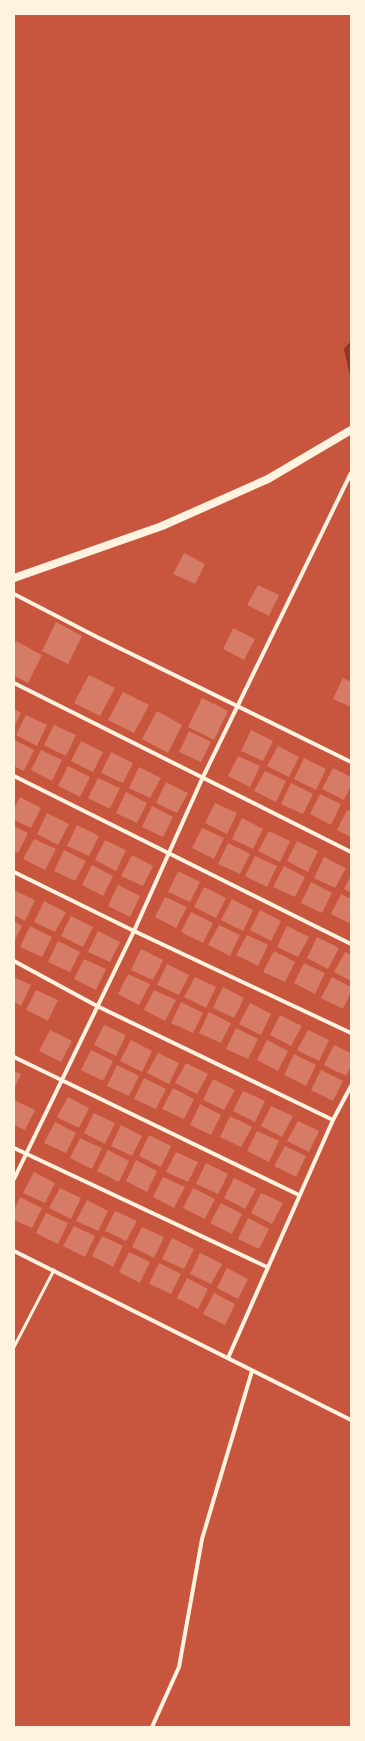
<svg xmlns="http://www.w3.org/2000/svg" width="365" height="1741" font-family="Poppins,sans-serif">
	<style>
		.water { fill: #8f3625 }
		.building { fill: #d67c66 }
		.lines { fill: none; stroke-linecap: round; stroke-linejoin: round }
		.service { stroke: #fff3e0; stroke-width: 3 }
		.minor { stroke: #fff3e0; stroke-width: 4 }
		.secondary { stroke: #fff3e0; stroke-width: 8 }
	</style>
	<rect width="100%" height="100%" fill="#c8553d"/>
	<path class="water" d="M 351,341 L 351,380 L 344,349 Z"/>
	<path class="building" d="M 184,553 L 205,564 L 195,584 L 173,574 Z
		M 258,585 L 279,595 L 269,616 L 247,605 Z
		M 56,622 L 82,636 L 68,664 L 42,651 Z
		M 233,628 L 255,639 L 244,660 L 223,649 Z
		M 16,641 L 42,655 L 28,683 L 14,676 L 14,646 Z
		M 89,675 L 115,688 L 100,716 L 74,703 Z
		M 343,678 L 351,682 L 351,707 L 333,699 Z
		M 123,692 L 149,705 L 134,733 L 108,720 Z
		M 202,698 L 228,711 L 214,740 L 188,727 Z
		M 14,709 L 21,713 L 14,726 Z
		M 157,711 L 182,725 L 168,753 L 142,739 Z
		M 26,715 L 47,725 L 37,746 L 16,735 Z
		M 54,725 L 76,735 L 66,756 L 44,745 Z
		M 251,730 L 273,741 L 263,761 L 241,751 Z
		M 189,731 L 211,742 L 201,762 L 179,752 Z
		M 14,740 L 34,750 L 24,771 L 14,766 Z
		M 81,741 L 103,752 L 93,772 L 71,761 Z
		M 278,746 L 299,757 L 289,777 L 267,766 Z
		M 41,750 L 62,760 L 52,781 L 31,770 Z
		M 111,752 L 133,763 L 123,783 L 101,773 Z
		M 238,756 L 260,766 L 250,787 L 228,776 Z
		M 304,758 L 326,769 L 316,790 L 294,779 Z
		M 68,766 L 90,777 L 80,797 L 58,786 Z
		M 139,767 L 161,778 L 150,798 L 129,788 Z
		M 333,768 L 351,777 L 351,786 L 344,800 L 322,789 Z
		M 265,771 L 286,781 L 276,802 L 254,791 Z
		M 98,778 L 120,788 L 110,809 L 88,798 Z
		M 166,782 L 188,793 L 177,813 L 156,803 Z
		M 291,783 L 313,794 L 303,814 L 281,804 Z
		M 126,792 L 147,803 L 137,823 L 116,813 Z
		M 320,794 L 341,804 L 331,825 L 310,814 Z
		M 20,797 L 41,808 L 31,828 L 14,820 L 14,809 Z
		M 215,803 L 237,813 L 227,834 L 205,823 Z
		M 152,806 L 173,817 L 163,837 L 142,827 Z
		M 347,810 L 351,812 L 351,837 L 337,830 Z
		M 47,813 L 69,824 L 58,845 L 37,834 Z
		M 242,818 L 263,829 L 253,849 L 232,839 Z
		M 77,825 L 99,836 L 89,856 L 67,846 Z
		M 14,826 L 28,833 L 18,853 L 14,851 Z
		M 202,828 L 224,838 L 214,859 L 192,848 Z
		M 269,831 L 290,841 L 280,862 L 258,851 Z
		M 34,839 L 56,849 L 45,870 L 23,859 Z
		M 105,840 L 126,850 L 116,871 L 95,860 Z
		M 297,841 L 318,851 L 308,872 L 287,861 Z
		M 228,843 L 250,854 L 240,874 L 218,864 Z
		M 64,850 L 86,861 L 75,881 L 54,871 Z
		M 132,855 L 153,866 L 143,886 L 121,876 Z
		M 255,856 L 277,866 L 267,887 L 245,876 Z
		M 324,857 L 346,868 L 335,888 L 314,878 Z
		M 92,865 L 113,876 L 103,896 L 82,885 Z
		M 284,866 L 305,877 L 295,897 L 273,887 Z
		M 178,871 L 200,882 L 190,902 L 168,892 Z
		M 351,875 L 351,893 L 344,889 Z
		M 311,882 L 332,893 L 322,913 L 301,903 Z
		M 118,885 L 140,896 L 130,917 L 108,906 Z
		M 204,887 L 226,898 L 216,918 L 194,907 Z
		M 14,890 L 35,900 L 25,921 L 14,915 Z
		M 341,894 L 351,899 L 351,924 L 331,914 Z
		M 165,897 L 187,907 L 176,928 L 155,917 Z
		M 232,899 L 253,910 L 243,931 L 221,920 Z
		M 44,901 L 66,912 L 55,932 L 34,922 Z
		M 260,910 L 281,921 L 271,941 L 250,930 Z
		M 191,912 L 213,923 L 203,943 L 181,932 Z
		M 71,916 L 93,927 L 83,947 L 61,936 Z
		M 14,921 L 22,926 L 14,942 Z
		M 219,925 L 240,935 L 230,956 L 208,945 Z
		M 30,926 L 52,937 L 42,957 L 20,947 Z
		M 287,926 L 309,937 L 298,957 L 277,947 Z
		M 98,931 L 120,942 L 110,962 L 88,952 Z
		M 247,935 L 268,945 L 258,966 L 236,955 Z
		M 317,937 L 339,948 L 328,969 L 307,958 Z
		M 58,941 L 80,952 L 70,972 L 48,962 Z
		M 141,949 L 163,960 L 153,980 L 131,970 Z
		M 274,951 L 295,962 L 285,982 L 263,972 Z
		M 345,952 L 351,955 L 351,981 L 334,972 Z
		M 84,959 L 106,969 L 96,990 L 74,979 Z
		M 304,963 L 325,973 L 315,994 L 294,983 Z
		M 167,964 L 189,975 L 179,995 L 157,985 Z
		M 128,974 L 150,984 L 139,1005 L 118,994 Z
		M 14,977 L 31,985 L 21,1006 L 14,1002 Z
		M 195,977 L 216,987 L 206,1008 L 184,997 Z
		M 332,977 L 351,987 L 351,992 L 343,1009 L 321,998 Z
		M 223,987 L 244,998 L 234,1018 L 213,1008 Z
		M 36,990 L 58,1000 L 48,1021 L 26,1010 Z
		M 154,990 L 176,1000 L 165,1021 L 144,1010 Z
		M 181,1002 L 203,1013 L 193,1033 L 171,1023 Z
		M 250,1003 L 271,1014 L 261,1035 L 239,1024 Z
		M 209,1012 L 231,1023 L 221,1043 L 199,1033 Z
		M 280,1015 L 302,1026 L 291,1046 L 270,1035 Z
		M 104,1025 L 126,1035 L 116,1056 L 94,1045 Z
		M 236,1028 L 258,1039 L 248,1059 L 226,1049 Z
		M 50,1030 L 72,1041 L 61,1062 L 39,1051 Z
		M 308,1030 L 329,1040 L 319,1061 L 297,1050 Z
		M 131,1040 L 152,1051 L 142,1072 L 120,1061 Z
		M 267,1040 L 288,1051 L 278,1071 L 257,1060 Z
		M 334,1045 L 351,1053 L 351,1066 L 346,1076 L 324,1065 Z
		M 91,1050 L 113,1061 L 103,1081 L 81,1070 Z
		M 158,1053 L 179,1063 L 169,1084 L 147,1073 Z
		M 294,1054 L 316,1065 L 306,1086 L 284,1075 Z
		M 186,1063 L 208,1074 L 197,1094 L 175,1083 Z
		M 117,1065 L 139,1076 L 129,1096 L 107,1086 Z
		M 321,1070 L 343,1081 L 333,1101 L 311,1090 Z
		M 14,1071 L 21,1074 L 14,1089 Z
		M 144,1078 L 166,1089 L 156,1109 L 134,1099 Z
		M 213,1079 L 235,1090 L 224,1110 L 203,1100 Z
		M 173,1088 L 194,1099 L 184,1119 L 162,1109 Z
		M 243,1091 L 265,1101 L 255,1122 L 233,1111 Z
		M 68,1097 L 89,1108 L 79,1128 L 57,1117 Z
		M 14,1100 L 35,1110 L 25,1130 L 14,1125 Z
		M 200,1104 L 221,1115 L 211,1135 L 190,1125 Z
		M 271,1106 L 293,1116 L 282,1137 L 261,1126 Z
		M 94,1113 L 115,1123 L 105,1144 L 84,1133 Z
		M 230,1116 L 252,1127 L 241,1147 L 220,1137 Z
		M 298,1121 L 319,1131 L 309,1152 L 287,1141 Z
		M 55,1122 L 76,1133 L 66,1153 L 44,1143 Z
		M 121,1125 L 142,1136 L 132,1156 L 111,1146 Z
		M 257,1131 L 279,1141 L 269,1162 L 247,1151 Z
		M 149,1135 L 171,1146 L 161,1167 L 139,1156 Z
		M 80,1138 L 102,1148 L 92,1169 L 70,1158 Z
		M 285,1146 L 306,1156 L 296,1177 L 274,1166 Z
		M 108,1150 L 129,1161 L 119,1182 L 97,1171 Z
		M 176,1152 L 198,1162 L 188,1182 L 166,1172 Z
		M 136,1160 L 157,1171 L 147,1192 L 126,1181 Z
		M 206,1163 L 228,1174 L 218,1194 L 196,1184 Z
		M 34,1172 L 55,1183 L 45,1203 L 23,1193 Z
		M 163,1177 L 185,1187 L 174,1208 L 153,1197 Z
		M 234,1178 L 256,1189 L 245,1209 L 224,1198 Z
		M 60,1188 L 81,1198 L 71,1219 L 49,1208 Z
		M 193,1188 L 215,1199 L 205,1219 L 183,1208 Z
		M 261,1193 L 283,1203 L 272,1224 L 251,1213 Z
		M 20,1197 L 42,1208 L 32,1228 L 14,1220 L 14,1210 Z
		M 87,1200 L 108,1211 L 98,1231 L 76,1221 Z
		M 221,1203 L 242,1214 L 232,1234 L 210,1223 Z
		M 115,1211 L 137,1221 L 126,1241 L 105,1231 Z
		M 46,1213 L 68,1223 L 58,1244 L 36,1233 Z
		M 248,1218 L 269,1229 L 259,1249 L 238,1239 Z
		M 74,1226 L 95,1236 L 85,1257 L 63,1246 Z
		M 142,1227 L 164,1237 L 154,1258 L 132,1247 Z
		M 102,1236 L 123,1246 L 113,1267 L 92,1256 Z
		M 172,1238 L 194,1249 L 184,1269 L 162,1259 Z
		M 129,1252 L 150,1262 L 140,1283 L 119,1272 Z
		M 200,1253 L 222,1264 L 211,1284 L 190,1274 Z
		M 159,1263 L 181,1274 L 171,1294 L 149,1284 Z
		M 227,1268 L 248,1279 L 238,1299 L 217,1288 Z
		M 187,1278 L 208,1289 L 198,1309 L 177,1298 Z
		M 214,1293 L 235,1304 L 225,1325 L 203,1314 Z"/>
	<g class="lines">
		<path class="service" d="M 14,1347 L 54,1270"/>
		<path class="minor" d="M 14,594 L 97,637 L 351,762
			M 14,683 L 351,852
			M 14,776 L 351,944
			M 14,872 L 134,931 L 351,1033
			M 14,961 L 97,1006 L 333,1120
			M 14,1057 L 299,1195
			M 14,1148 L 267,1267
			M 14,1179 L 134,931 L 202,779 L 351,473
			M 14,1251 L 351,1420
			M 228,1358 L 333,1120 L 351,1086
			M 152,1727 L 179,1667 L 202,1539 L 252,1371"/>
		<path class="secondary" d="M 14,578 L 162,526 L 268,479 L 351,430"/>
	</g>
	<rect width="365" height="1741" fill="none" stroke="#fff3e0" stroke-width="30"/>
</svg>
